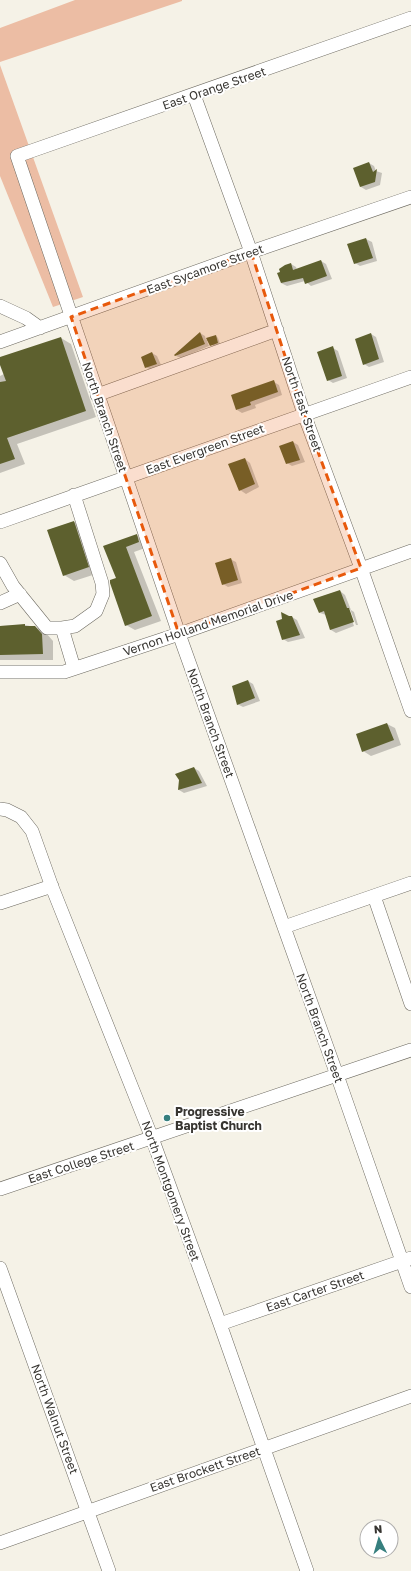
<svg xmlns="http://www.w3.org/2000/svg" width="411" height="1571" font-family="'Golos Text',sans-serif">
	<style>
		.green { fill: #ecbda4 }
		.shadow { fill: #0003 }
		.building { fill: #5d602e }
		.lines { fill: none; stroke-linecap: round; stroke-linejoin: round }
		.minor-casing { stroke: #6d6a61; stroke-width: 14 }
		.minor { stroke: #fff; stroke-width: 13 }
		.marked { fill: #e8590c; fill-opacity: 0.2; stroke: #e8590c; stroke-width: 3; stroke-dasharray: 8 5; stroke-linejoin: round }
		.poi-dot { fill: #367f7e; stroke: #fff; stroke-width: 1.5 }
		.labels { text-anchor: middle; dominant-baseline: central; stroke-width: 4; stroke-linejoin: round; paint-order: stroke }
		.street-label { font-size: 12px; fill: #373531; stroke: #fff }
		.poi-label { font-size: 12px; font-weight: bold; fill: #373531; stroke: #fff; text-anchor: start }
	</style>
	<rect width="100%" height="100%" fill="#f5f2e7"/>
	<path class="green" d="M 75,0 L 182,0 L 182,1 L 0,62 L 0,28 Z
		M 0,65 L 83,297 L 53,307 L 0,176 Z"/>
	<path class="shadow" d="M 369,163 L 374,166 L 376,171 L 382,173 L 380,185 L 366,190 L 361,187 L 354,169 Z
		M 366,239 L 372,242 L 377,261 L 360,266 L 355,263 Z
		M 321,261 L 326,264 L 332,279 L 311,286 L 305,281 L 287,286 L 281,283 L 291,264 L 296,267 L 297,270 Z
		M 200,333 L 205,336 L 206,340 L 216,336 L 218,338 L 220,344 L 213,346 L 208,340 L 207,341 L 209,346 L 181,358 L 176,356 Z
		M 371,334 L 376,337 L 384,362 L 369,367 L 364,364 Z
		M 61,338 L 71,344 L 96,417 L 17,444 L 25,464 L 0,473 L 0,376 L 4,374 L 0,359 Z
		M 333,348 L 338,351 L 347,378 L 333,383 L 328,380 Z
		M 152,353 L 157,356 L 162,367 L 152,371 L 146,367 Z
		M 274,382 L 279,385 L 282,395 L 255,405 L 256,408 L 242,413 L 237,410 Z
		M 293,442 L 298,445 L 305,462 L 292,466 L 287,463 Z
		M 245,459 L 250,463 L 259,487 L 246,494 L 240,490 L 230,464 Z
		M 74,522 L 84,528 L 99,573 L 74,581 L 64,575 Z
		M 137,536 L 146,541 L 148,547 L 134,552 L 161,621 L 135,630 L 126,625 L 117,579 L 105,546 Z
		M 230,559 L 236,562 L 242,583 L 228,587 L 223,584 Z
		M 340,591 L 345,595 L 351,610 L 354,612 L 358,625 L 356,625 L 350,609 L 348,609 L 354,626 L 336,633 L 331,630 L 326,615 L 320,613 Z
		M 289,617 L 292,617 L 297,620 L 305,638 L 288,642 L 283,639 L 283,620 Z
		M 25,625 L 35,627 L 46,633 L 53,641 L 53,660 L 0,660 L 0,626 Z
		M 248,681 L 253,684 L 260,701 L 243,707 L 237,704 Z
		M 387,724 L 395,728 L 401,745 L 371,756 L 363,751 Z
		M 194,768 L 199,771 L 207,786 L 184,793 L 179,790 L 180,779 Z"/>
	<path class="building" d="M 369,162 L 373,172 L 377,169 L 375,182 L 360,187 L 353,168 Z
		M 366,238 L 373,258 L 354,264 L 347,244 Z
		M 321,260 L 327,276 L 305,284 L 303,278 L 281,283 L 277,273 L 280,272 L 279,269 L 285,265 L 291,263 L 293,270 Z
		M 200,332 L 205,344 L 175,356 L 174,355 Z
		M 371,333 L 379,359 L 363,365 L 355,339 Z
		M 216,335 L 218,343 L 210,346 L 206,338 Z
		M 61,337 L 86,411 L 7,438 L 15,459 L 0,464 L 0,382 L 6,381 L 0,365 L 0,357 Z
		M 333,346 L 342,376 L 327,381 L 317,352 Z
		M 152,352 L 157,364 L 145,368 L 141,357 Z
		M 274,380 L 278,392 L 250,402 L 251,405 L 236,410 L 231,395 Z
		M 293,441 L 300,460 L 286,464 L 279,446 Z
		M 245,458 L 255,484 L 239,491 L 228,464 Z
		M 74,521 L 89,567 L 63,576 L 47,530 Z
		M 137,534 L 139,542 L 126,547 L 152,616 L 125,626 L 110,583 L 110,580 L 116,578 L 103,546 Z
		M 231,558 L 238,580 L 222,585 L 215,563 Z
		M 340,590 L 347,608 L 349,608 L 354,622 L 330,630 L 324,611 L 319,613 L 313,599 Z
		M 281,612 L 289,616 L 292,616 L 300,635 L 282,640 L 276,621 L 282,619 Z
		M 25,624 L 25,626 L 35,626 L 42,634 L 43,654 L 0,655 L 0,626 Z
		M 248,680 L 255,698 L 237,705 L 232,686 Z
		M 387,723 L 394,740 L 362,752 L 356,734 Z
		M 194,767 L 202,783 L 178,790 L 179,780 L 175,774 Z"/>
	<g class="lines">
		<g class="minor-casing">
			<path id="minor" d="M 411,18 L 17,156 L 179,634 L 337,1075 L 411,1287
				M 194,95 L 251,252 L 304,414 L 361,568 L 411,711
				M 0,306 L 26,318 L 40,328
				M 0,342 L 251,252 L 411,197
				M 97,395 L 277,330
				M 0,522 L 411,377
				M 0,563 L 13,586 L 47,628 L 62,628 L 75,626 L 96,611 L 103,594 L 102,583 L 74,495
				M 0,603 L 20,594
				M 62,628 L 74,668
				M 0,672 L 64,672 L 179,634 L 411,551
				M 0,809 L 7,810 L 21,817 L 32,831 L 52,887 L 152,1138 L 220,1324 L 307,1571
				M 374,896 L 411,1004
				M 0,903 L 52,886
				M 284,927 L 411,883
				M 0,1189 L 411,1050
				M 0,1268 L 109,1571
				M 220,1324 L 411,1258
				M 0,1543 L 411,1396"/>
		</g>
		<use href="#minor" class="minor"/>
	</g>
	<path class="marked" d="M 251,252 L 304,414 L 361,568 L 179,634 L 71,317 Z"/>
	<circle class="poi-dot" cx="167" cy="1118" r="4"/>
	<g class="labels">
		<g class="street-label">
			<text transform="translate(214 88) rotate(-19)">East Orange Street</text>
			<text transform="translate(205 269) rotate(-20)">East Sycamore Street</text>
			<text transform="translate(302 404) rotate(71)">North East Street</text>
			<text transform="translate(105 417) rotate(71)">North Branch Street</text>
			<text transform="translate(205 449) rotate(-20)">East Evergreen Street</text>
			<text transform="translate(208 623) rotate(-19)">Vernon Holland Memorial Drive</text>
			<text transform="translate(211 723) rotate(70)">North Branch Street</text>
			<text transform="translate(320 1028) rotate(70)">North Branch Street</text>
			<text transform="translate(81 1162) rotate(-18)">East College Street</text>
			<text transform="translate(171 1191) rotate(70)">North Montgomery Street</text>
			<text transform="translate(315 1291) rotate(-19)">East Carter Street</text>
			<text transform="translate(55 1419) rotate(70)">North Walnut Street</text>
			<text transform="translate(205 1469) rotate(-19)">East Brockett Street</text>
		</g>
		<g class="poi-label">
			<text x="175" y="1111">Progressive<tspan x="175" dy="14">Baptist Church</tspan></text>
		</g>
	</g>
	<g transform="translate(379 1539) rotate(355)"><circle r="19" fill="#ffffff" stroke="#afaead"/>
	<path d="M0-3L7 15L0 10L-7 15Z" fill="#367f7e"/>
	<text y="-6" font-size="11" font-weight="bold" text-anchor="middle" fill="#373531">N</text>
	</g>
</svg>
